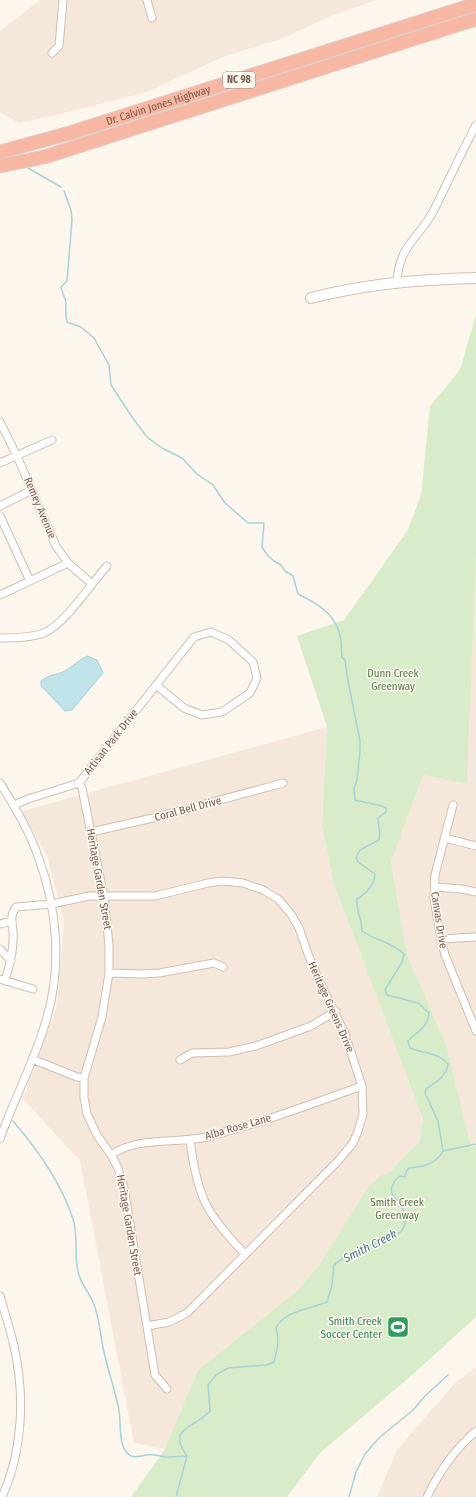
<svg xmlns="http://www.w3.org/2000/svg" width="476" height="1497" font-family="'Fira Sans Condensed',sans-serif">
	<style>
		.residential { fill: #f5e8da }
		.green { fill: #d8ecc9 }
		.water { fill: #bfe3e8; stroke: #a5d3da }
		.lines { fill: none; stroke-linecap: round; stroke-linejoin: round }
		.stream { stroke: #a5d3da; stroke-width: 1.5 }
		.street-casing { stroke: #d1beb0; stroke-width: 9 }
		.secondary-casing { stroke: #d6c0b0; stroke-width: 12 }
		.highway-casing { stroke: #dad1cd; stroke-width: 15 }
		.street { stroke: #fff; stroke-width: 7 }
		.secondary { stroke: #fff; stroke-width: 10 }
		.highway { stroke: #f7b7a3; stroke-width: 13 }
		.labels { text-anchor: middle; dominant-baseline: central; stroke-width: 3; stroke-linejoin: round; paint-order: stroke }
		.shield { fill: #fffaf3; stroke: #a28b7f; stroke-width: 1 }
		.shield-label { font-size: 10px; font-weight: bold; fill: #7a5c4d }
		.street-label { font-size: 11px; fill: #7a5c4d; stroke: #fffaf3 }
		.park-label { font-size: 11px; fill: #537a41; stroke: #fffaf3 }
		.leisure-label { font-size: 11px; fill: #27864d; stroke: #fffaf3; text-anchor: end }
		.water-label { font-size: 12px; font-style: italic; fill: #437c86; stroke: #fffaf3 }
	</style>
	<rect width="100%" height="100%" fill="#fdf6ec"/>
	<path class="residential" d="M 40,0 L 377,0 L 333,15 L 281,39 L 225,56 L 147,92 L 59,114 L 19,123 L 0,112 L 0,31 Z
		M 476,555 L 476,1146 L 471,1147 L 447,1047 L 407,955 L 391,861 L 423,775 L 467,784 Z
		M 327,727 L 322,825 L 334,884 L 423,1119 L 419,1143 L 411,1149 L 390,1172 L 380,1176 L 356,1207 L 319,1265 L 298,1290 L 198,1370 L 165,1449 L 134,1443 L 80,1161 L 23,1099 L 57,1005 L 64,922 L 47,856 L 22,811 Z
		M 476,1367 L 476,1497 L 377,1497 L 397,1450 L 455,1383 Z"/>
	<path class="green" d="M 476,314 L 476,555 L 467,784 L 423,775 L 391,862 L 407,955 L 447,1047 L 471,1147 L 476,1146 L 476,1317 L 412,1375 L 320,1453 L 287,1497 L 131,1497 L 165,1449 L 198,1370 L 298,1290 L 319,1265 L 369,1186 L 380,1176 L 390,1172 L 411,1149 L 419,1143 L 423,1119 L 334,884 L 322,825 L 327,727 L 297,636 L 344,620 L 408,530 L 421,495 L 430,406 L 455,376 L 461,367 Z"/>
	<path class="water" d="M 87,656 L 97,660 L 103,673 L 72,710 L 65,711 L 41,686 L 41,681 C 49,674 57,675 65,671 C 73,666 79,660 87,656 Z"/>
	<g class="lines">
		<path class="stream" d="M 28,168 L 61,187
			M 64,191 L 71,210 L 72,220 L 67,281 L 61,287 C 62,293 65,297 66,303 C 66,310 65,315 67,322 L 81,327 L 94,338 L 109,365 L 111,385 L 132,417 L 147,437 L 162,448 L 182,458 L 197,474 L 213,485 L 225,503 L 248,523 L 264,523 L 262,547 L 268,556 L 274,561 L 281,565 L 285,571 L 293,576 L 298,594 C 316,603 333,612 339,632 C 342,639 341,649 342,657 L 345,660 L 348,681 L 360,741 L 360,751 L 357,780 L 354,788 L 355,800 L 382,806 L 386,808 L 386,812 L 378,818 C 378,826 381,833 379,840 L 360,850 L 356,857 L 358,862 L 375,874 C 374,886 367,893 357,899 C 356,910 362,920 362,931 C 375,940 393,943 404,954 L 402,962 L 385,990 L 387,995 L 418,1003 L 429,1013 C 428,1027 417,1032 408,1041 L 410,1048 C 424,1054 438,1052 448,1064 C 446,1077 436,1082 426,1089 L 425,1093 L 438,1121 L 443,1151
			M 13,1121 C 38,1150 61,1182 73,1219 C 79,1237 73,1257 79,1275 C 82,1285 89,1293 93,1302 C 100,1318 100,1336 104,1352 C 108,1370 114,1387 118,1405 C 122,1418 117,1444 128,1454 C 133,1459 140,1456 146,1455 C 153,1454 159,1456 166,1457 C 173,1457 180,1456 187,1456
			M 187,1456 C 166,1427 194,1429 210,1411 L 208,1385 L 216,1375 L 228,1368 L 266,1365 L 274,1362 C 277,1350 280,1340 276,1328 C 285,1310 311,1309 327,1302 L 332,1285 L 334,1265 C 341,1259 349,1254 357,1249 C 368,1244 399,1240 404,1227 C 407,1221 404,1209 400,1203 C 399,1201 396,1199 394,1197 C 388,1190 394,1180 400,1176 L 405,1177 L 406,1172 L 409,1168 C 423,1167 436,1164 443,1151 L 476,1144
			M 176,1497 L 187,1456
			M 349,1497 L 356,1472 L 365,1454 L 379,1438 L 413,1410 L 425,1396 L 448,1375"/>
		<g class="street-casing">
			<path id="street" d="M 147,0 L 152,18
				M 52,53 L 59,46 L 63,0
				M 397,282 C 399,245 418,240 434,210 C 448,182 461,153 476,125
				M 0,422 L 17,456 L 56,546 L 68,563 L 92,584
				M 0,463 L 52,440
				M 0,506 L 32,490
				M 0,516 L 30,581
				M 0,595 L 68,563
				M 0,638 C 13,638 34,638 46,632 C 68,620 90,585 107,566
				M 0,783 C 15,807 30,832 39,859 C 57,908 62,966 47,1017 C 36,1059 14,1098 0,1139
				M 79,783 L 82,788 L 104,897 L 109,945 L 109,973 L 102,1017 L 84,1078 L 84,1098 L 87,1114 L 97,1135 L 111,1155 L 118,1168 L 124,1188 L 155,1375 L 167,1389
				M 14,805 L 28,799 L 79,783 L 194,637 L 211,632 L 229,640 L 253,662 L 257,678 L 250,693 L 222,712 L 202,715 L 184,708 L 156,685
				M 453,805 L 435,875 L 434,898 L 441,939 L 445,955 L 476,1031
				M 91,832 L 153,818 L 283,783
				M 445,838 L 476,846
				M 434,887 L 462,889 L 476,892
				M 0,924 L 12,921
				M 441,939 L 476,937
				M 0,949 L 11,961
				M 109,973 L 142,974 L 159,973 L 214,963 L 223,967
				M 0,979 L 33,989
				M 5,981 C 10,964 14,949 13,931 C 12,922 10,915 16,907 L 52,904 L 89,896 L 155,896 L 208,883 L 223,881 L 243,883 L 263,890 L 278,899 L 291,914 L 299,928 L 308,954 L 318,978 L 345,1034 L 362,1086 L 363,1114 L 358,1131 L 353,1143 L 338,1161 L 187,1313 L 169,1322 L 147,1326
				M 32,1059 L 77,1077 L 84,1078
				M 180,1060 L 192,1053 L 229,1052 L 256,1046 L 311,1026 L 336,1011
				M 190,1140 C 197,1196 206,1214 245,1254
				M 111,1155 C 138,1136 176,1144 206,1137 C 259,1124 311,1104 362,1086
				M 0,1296 C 5,1313 10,1329 14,1346 C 25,1395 23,1451 2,1497
				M 427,1497 C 439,1472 455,1449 476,1431"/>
		</g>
		<g class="secondary-casing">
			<path id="secondary" d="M 311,298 C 365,284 421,279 476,278"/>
		</g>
		<g class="highway-casing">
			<g id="highway">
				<path id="s1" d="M 0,152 L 70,133 L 476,4"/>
				<path d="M 0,166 L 44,157 L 476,19"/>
			</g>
		</g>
		<use href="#street" class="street"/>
		<use href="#secondary" class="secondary"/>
		<use href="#highway" class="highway"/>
	</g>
	<defs>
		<g id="stadium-square" transform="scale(1.15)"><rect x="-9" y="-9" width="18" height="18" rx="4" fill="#2e9e5b" stroke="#fffaf3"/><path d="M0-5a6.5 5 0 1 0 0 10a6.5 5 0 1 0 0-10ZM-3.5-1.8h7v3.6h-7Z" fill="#fff"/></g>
	</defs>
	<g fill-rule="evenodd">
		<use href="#stadium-square" x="398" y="1327"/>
	</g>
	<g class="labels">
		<rect class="shield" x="223" y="72" width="32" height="16" rx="3"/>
		<g class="shield-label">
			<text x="239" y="80">NC 98</text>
		</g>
		<g class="street-label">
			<text stroke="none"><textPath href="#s1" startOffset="165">Dr. Calvin Jones Highway</textPath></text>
			<text transform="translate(40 508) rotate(67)">Remey Avenue</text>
			<text transform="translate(111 742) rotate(-52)">Artisan Park Drive</text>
			<text transform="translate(188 809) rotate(-15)">Coral Bell Drive</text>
			<text transform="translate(99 879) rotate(80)">Heritage Garden Street</text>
			<text transform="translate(439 920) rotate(81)">Canvas Drive</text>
			<text transform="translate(331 1007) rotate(66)">Heritage Greens Drive</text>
			<text transform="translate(238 1127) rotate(-16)">Alba Rose Lane</text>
			<text transform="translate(129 1225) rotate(80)">Heritage Garden Street</text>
		</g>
		<g class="park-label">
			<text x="393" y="673">Dunn Creek<tspan x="393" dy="13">Greenway</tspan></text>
			<text x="397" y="1202">Smith Creek<tspan x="397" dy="13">Greenway</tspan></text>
		</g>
		<g class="leisure-label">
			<text x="382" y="1321">Smith Creek<tspan x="382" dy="13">Soccer Center</tspan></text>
		</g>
		<g class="water-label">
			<text transform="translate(370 1246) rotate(-27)">Smith Creek</text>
		</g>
	</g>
</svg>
